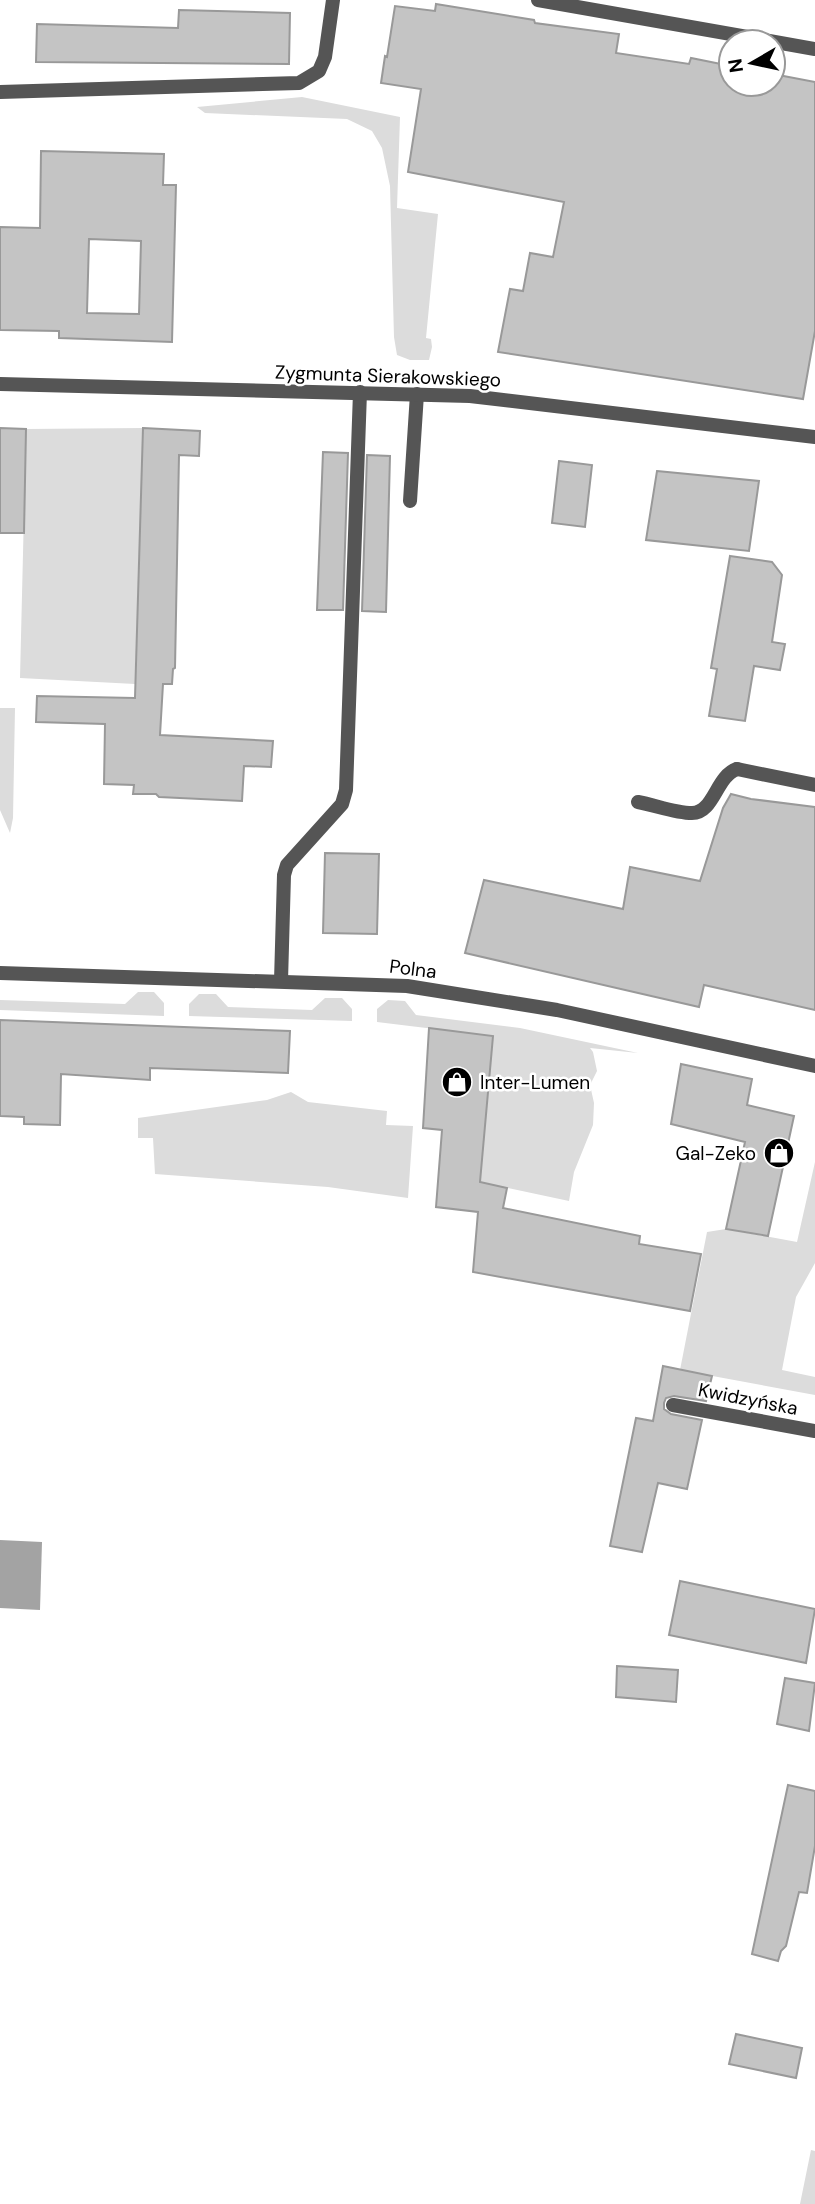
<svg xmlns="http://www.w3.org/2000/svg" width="815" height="2204" font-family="'DM Sans',sans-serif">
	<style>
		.green { fill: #dcdcdc }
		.water { fill: #a3a3a3 }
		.building { fill: #c4c4c4; stroke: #999; stroke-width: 2; fill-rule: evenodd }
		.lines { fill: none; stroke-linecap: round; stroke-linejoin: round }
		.lane { stroke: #555; stroke-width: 14 }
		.street { stroke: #555; stroke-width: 14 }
		.labels { text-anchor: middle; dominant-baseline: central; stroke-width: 5; stroke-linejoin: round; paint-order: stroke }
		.street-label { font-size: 19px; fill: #000; stroke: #fff }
		.poi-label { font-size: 19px; fill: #000; stroke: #fff; text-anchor: start }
	</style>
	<rect width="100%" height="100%" fill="#fff"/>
	<path class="green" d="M 302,97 L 400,117 L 397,208 L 438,214 L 426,338 L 431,339 L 432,347 L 429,360 L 410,360 L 397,355 L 394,337 L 390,186 L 382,148 L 372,131 L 347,119 L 205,113 L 197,107 Z
		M 143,428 L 135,684 L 20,678 L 26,429 Z
		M 0,708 L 15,708 L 13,818 L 10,833 L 0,810 Z
		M 138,992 L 154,992 L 164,1003 L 164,1016 L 0,1010 L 0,1000 L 125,1004 Z
		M 199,994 L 216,994 L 228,1007 L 312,1010 L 325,998 L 342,998 L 352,1009 L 352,1021 L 189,1016 L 189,1004 Z
		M 388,1000 L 405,1001 L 416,1015 L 520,1028 L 638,1053 L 590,1048 L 593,1052 L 597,1071 L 590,1085 L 594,1103 L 593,1125 L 574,1172 L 569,1201 L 480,1182 L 492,1036 L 377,1022 L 377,1009 Z
		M 291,1092 L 308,1102 L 387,1111 L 386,1125 L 413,1126 L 408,1198 L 328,1187 L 155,1174 L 153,1138 L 138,1138 L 138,1118 L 267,1100 Z
		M 815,1162 L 815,1263 L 796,1297 L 782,1370 L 815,1377 L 815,1395 L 680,1370 L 707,1232 L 726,1229 L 797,1242 Z
		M 811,2150 L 815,2151 L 815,2204 L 800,2204 Z"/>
	<path class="water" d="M 0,1540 L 42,1542 L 40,1610 L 0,1608 Z"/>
	<path class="building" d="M 436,4 L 534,20 L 535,23 L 619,34 L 616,53 L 689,64 L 691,58 L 731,66 L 731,84 L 773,84 L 773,74 L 815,82 L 815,331 L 803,399 L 498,352 L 510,289 L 523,291 L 530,253 L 553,257 L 564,202 L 408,172 L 421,89 L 381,83 L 385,56 L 387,57 L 395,6 L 435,11 Z
		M 179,10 L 290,13 L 289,64 L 36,62 L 37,24 L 178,28 Z
		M 41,151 L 164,154 L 163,185 L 176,185 L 172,342 L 59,338 L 59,331 L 0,330 L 0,227 L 40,228 ZM 89,239 L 141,241 L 139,314 L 87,313 Z
		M 0,428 L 26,429 L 24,533 L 0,533 Z
		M 143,428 L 200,431 L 199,456 L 179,455 L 175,668 L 173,669 L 172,684 L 163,684 L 160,735 L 273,741 L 271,767 L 244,766 L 242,801 L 159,797 L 156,794 L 133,794 L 134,785 L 104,784 L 105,724 L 36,722 L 37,696 L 135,698 Z
		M 323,452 L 348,453 L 343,610 L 317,610 Z
		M 367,455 L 390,456 L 386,612 L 362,611 Z
		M 559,461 L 592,465 L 585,527 L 552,523 Z
		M 657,471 L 759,481 L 749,551 L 646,540 Z
		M 730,556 L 772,562 L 782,575 L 772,642 L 785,644 L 780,670 L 754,666 L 745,721 L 709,716 L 717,669 L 711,668 Z
		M 731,794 L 751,799 L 815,807 L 815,1010 L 704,985 L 699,1007 L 465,953 L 484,880 L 623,909 L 630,867 L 700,881 L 723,808 Z
		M 325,853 L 379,854 L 377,934 L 323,933 Z
		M 0,1020 L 290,1031 L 288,1073 L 150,1068 L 150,1080 L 61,1074 L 60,1125 L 24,1124 L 24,1117 L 0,1116 Z
		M 429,1028 L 493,1036 L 480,1182 L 507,1188 L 503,1208 L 640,1236 L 639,1244 L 701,1254 L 690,1311 L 473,1272 L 478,1212 L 436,1207 L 442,1130 L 423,1128 Z
		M 681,1064 L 752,1079 L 747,1105 L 794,1116 L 768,1236 L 726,1229 L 745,1142 L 671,1124 Z
		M 663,1366 L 712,1376 L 706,1401 L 674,1396 L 666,1398 L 664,1403 L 664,1409 L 671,1414 L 702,1420 L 687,1489 L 658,1483 L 642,1552 L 610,1546 L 636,1418 L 653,1421 Z
		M 680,1581 L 815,1609 L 806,1663 L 669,1635 Z
		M 617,1666 L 678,1670 L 676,1702 L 616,1697 Z
		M 785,1678 L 815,1683 L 809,1731 L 777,1724 Z
		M 788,1785 L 815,1791 L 815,1846 L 807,1893 L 799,1892 L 786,1946 L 781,1951 L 778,1961 L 752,1954 Z
		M 736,2034 L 802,2048 L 796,2078 L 729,2064 Z"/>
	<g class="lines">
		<path class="lane" d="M 538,0 L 815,49
			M 0,92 L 299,83 L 319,71 L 325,57 L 333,0
			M 410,501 L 417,394
			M 638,802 C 655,805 675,813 692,813 C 714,813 716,776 737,769
			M 281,981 L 284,875 L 287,865 L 342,804 L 346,790 L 360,392"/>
		<path class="street" d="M 0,384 L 470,396 L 815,437
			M 737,769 L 815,785
			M 0,973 L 407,986 L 557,1010 L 815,1066
			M 673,1405 L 815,1431"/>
	</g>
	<defs>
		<g id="shop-disc" transform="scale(1.575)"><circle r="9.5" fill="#000" stroke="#fff"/><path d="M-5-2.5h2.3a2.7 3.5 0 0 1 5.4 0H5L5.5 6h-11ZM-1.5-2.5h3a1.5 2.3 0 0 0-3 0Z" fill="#fff"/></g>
	</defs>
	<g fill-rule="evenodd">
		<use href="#shop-disc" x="457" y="1082"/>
		<use href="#shop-disc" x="779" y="1153"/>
	</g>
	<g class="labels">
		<g class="street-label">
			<text transform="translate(388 376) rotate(2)">Zygmunta Sierakowskiego</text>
			<text transform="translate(413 969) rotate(7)">Polna</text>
			<text transform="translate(748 1399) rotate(11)">Kwidzyńska</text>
		</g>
		<g class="poi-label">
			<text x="480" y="1082">Inter-Lumen</text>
			<text x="756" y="1153" text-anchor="end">Gal-Zeko</text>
		</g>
	</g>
	<g transform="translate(752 63) rotate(261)"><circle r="33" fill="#ffffff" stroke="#999999" stroke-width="2"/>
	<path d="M0-5L12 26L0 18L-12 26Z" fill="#000000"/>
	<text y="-10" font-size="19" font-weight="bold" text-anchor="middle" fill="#000000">N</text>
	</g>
</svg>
